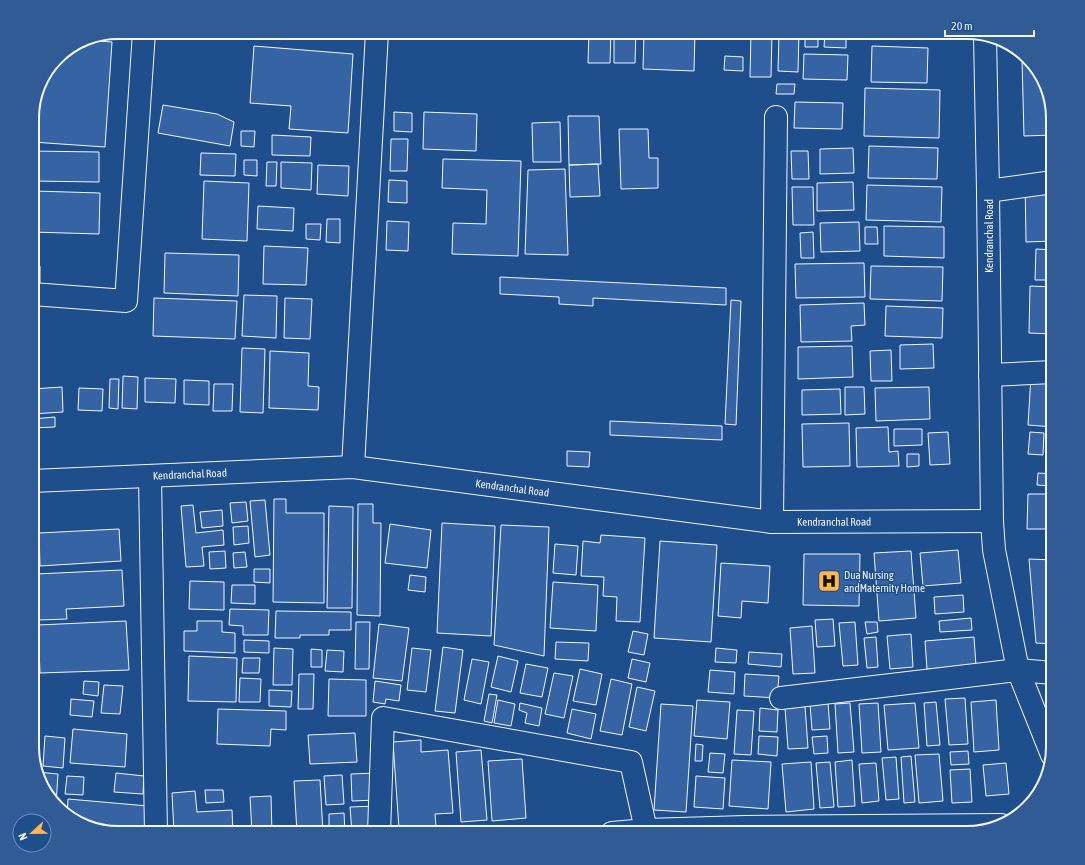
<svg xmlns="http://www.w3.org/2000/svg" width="1085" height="865" font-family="'Asap Condensed',sans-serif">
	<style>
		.building { fill: #3563a3; stroke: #f2f6ff }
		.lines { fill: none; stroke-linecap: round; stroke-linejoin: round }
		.minor-casing { stroke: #f2f6ff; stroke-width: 24 }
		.tertiary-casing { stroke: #f2f6ff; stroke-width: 24 }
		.minor { stroke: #1f4e8c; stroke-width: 22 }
		.tertiary { stroke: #1f4e8c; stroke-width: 22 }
		.labels { text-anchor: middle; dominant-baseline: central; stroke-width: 3; stroke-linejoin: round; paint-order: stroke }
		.street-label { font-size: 11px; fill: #f2f6ff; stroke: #1f4e8c }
		.poi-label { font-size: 11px; fill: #f2f6ff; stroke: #1f4e8c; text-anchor: start }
		.rim { fill: none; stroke: #f2f6ff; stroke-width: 2 }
	</style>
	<rect width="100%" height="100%" fill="#1f4e8c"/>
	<path class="building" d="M 589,32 L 611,32 L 610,63 L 588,63 Z
		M 614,32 L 636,32 L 635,63 L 614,63 Z
		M 644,32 L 695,32 L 694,71 L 643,69 Z
		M 751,32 L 772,32 L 771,77 L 750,77 Z
		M 779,32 L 799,32 L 798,72 L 778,71 Z
		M 805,32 L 818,32 L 818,47 L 805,47 Z
		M 825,32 L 846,32 L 846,48 L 824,47 Z
		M 905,32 L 926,32 L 926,34 L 905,34 Z
		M 83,40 L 112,42 L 105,147 L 32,142 L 32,112 L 41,80 L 61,53 Z
		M 254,46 L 353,54 L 348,133 L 289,129 L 291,106 L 250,103 Z
		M 872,46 L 928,48 L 927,83 L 871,82 Z
		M 804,54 L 848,55 L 847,80 L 803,79 Z
		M 725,56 L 743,57 L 743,71 L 724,70 Z
		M 1028,59 L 1044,80 L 1053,118 L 1053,135 L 1024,136 L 1022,60 Z
		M 777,84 L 795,84 L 794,94 L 776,94 Z
		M 865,88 L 940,90 L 939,138 L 864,136 Z
		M 795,102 L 843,103 L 842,129 L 794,128 Z
		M 163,105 L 217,114 L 234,122 L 230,146 L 158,133 Z
		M 394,112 L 412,113 L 412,132 L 394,131 Z
		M 424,112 L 477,114 L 476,151 L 423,149 Z
		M 568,116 L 599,116 L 601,164 L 569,165 Z
		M 560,122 L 561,162 L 533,162 L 532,123 Z
		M 619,129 L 648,129 L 649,158 L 658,158 L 658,188 L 621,189 Z
		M 241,131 L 255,131 L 254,147 L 241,146 Z
		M 272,135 L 311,137 L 310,156 L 272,155 Z
		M 391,139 L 408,139 L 407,171 L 390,171 Z
		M 869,146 L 938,148 L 937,179 L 868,178 Z
		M 853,148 L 854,173 L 820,174 L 820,149 Z
		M 32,151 L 99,152 L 99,182 L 32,181 Z
		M 791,151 L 808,151 L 809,179 L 792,179 Z
		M 201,153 L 236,154 L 235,176 L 200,175 Z
		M 443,159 L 521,161 L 518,256 L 452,254 L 453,223 L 486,224 L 487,190 L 442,188 Z
		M 244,160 L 257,160 L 257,176 L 244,175 Z
		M 267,162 L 277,162 L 276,186 L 266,186 Z
		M 281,162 L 312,163 L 311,190 L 281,188 Z
		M 598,164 L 600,196 L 570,197 L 569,165 Z
		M 318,165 L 349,166 L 348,196 L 317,194 Z
		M 565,169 L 568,255 L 525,254 L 528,170 Z
		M 1025,177 L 1053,177 L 1053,241 L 1026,242 Z
		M 389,180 L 407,181 L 407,203 L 388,202 Z
		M 204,181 L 249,183 L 247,241 L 202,239 Z
		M 853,182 L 854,210 L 817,211 L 817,183 Z
		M 867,185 L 942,187 L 941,222 L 866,220 Z
		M 792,187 L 813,187 L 814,225 L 793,225 Z
		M 34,191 L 100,193 L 99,234 L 32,232 Z
		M 258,206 L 294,208 L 293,231 L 257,229 Z
		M 327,219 L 340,219 L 340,243 L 326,242 Z
		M 387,221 L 409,222 L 408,251 L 386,250 Z
		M 859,222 L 860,251 L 821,252 L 820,223 Z
		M 306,224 L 321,224 L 320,240 L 306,239 Z
		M 884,226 L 944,227 L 944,258 L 884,256 Z
		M 865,227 L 877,227 L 878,244 L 865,244 Z
		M 813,232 L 814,258 L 801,258 L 800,233 Z
		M 32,239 L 36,239 L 35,256 L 32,256 Z
		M 264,246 L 308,248 L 306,285 L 263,284 Z
		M 1036,249 L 1053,250 L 1053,280 L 1035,280 Z
		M 165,253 L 239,255 L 238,296 L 164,293 Z
		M 864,263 L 865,297 L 796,298 L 795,264 Z
		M 32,266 L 40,266 L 40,288 L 32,287 Z
		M 871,266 L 943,267 L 942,301 L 870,299 Z
		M 500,277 L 726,288 L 726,305 L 593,298 L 593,306 L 559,304 L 559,297 L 500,294 Z
		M 1030,286 L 1053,287 L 1053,334 L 1029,333 Z
		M 244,295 L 277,296 L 276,338 L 242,336 Z
		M 154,298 L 237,301 L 235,339 L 153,336 Z
		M 285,298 L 312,299 L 310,339 L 284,338 Z
		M 731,300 L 741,301 L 736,425 L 725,424 Z
		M 864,303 L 865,325 L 851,326 L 852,341 L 801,342 L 800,305 Z
		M 886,306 L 943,308 L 942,338 L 885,336 Z
		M 933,344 L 934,368 L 900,369 L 900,345 Z
		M 852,346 L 853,377 L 798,379 L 798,347 Z
		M 242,348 L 265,349 L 263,413 L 240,412 Z
		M 891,350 L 892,381 L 871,381 L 870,351 Z
		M 270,351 L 309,353 L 308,386 L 319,387 L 318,410 L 269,408 Z
		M 123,376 L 138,377 L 137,409 L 122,408 Z
		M 1031,376 L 1053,378 L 1053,427 L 1028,425 Z
		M 145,378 L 176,379 L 175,403 L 145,402 Z
		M 110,379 L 119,379 L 118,409 L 109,408 Z
		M 184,380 L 209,381 L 209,405 L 184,404 Z
		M 214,384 L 233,384 L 232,411 L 213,411 Z
		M 62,387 L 63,412 L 32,414 L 32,389 Z
		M 845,387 L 864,387 L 865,414 L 845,415 Z
		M 929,387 L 930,419 L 876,421 L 875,388 Z
		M 79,388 L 103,389 L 102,411 L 78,410 Z
		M 840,389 L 841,414 L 802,415 L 802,390 Z
		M 55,417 L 55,427 L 32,428 L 32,419 Z
		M 610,421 L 722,426 L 722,440 L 610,435 Z
		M 849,423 L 850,466 L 803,467 L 802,424 Z
		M 888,427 L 889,452 L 898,451 L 899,466 L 857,467 L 856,428 Z
		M 894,429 L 922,429 L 922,445 L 894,446 Z
		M 948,432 L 950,464 L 930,465 L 928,433 Z
		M 1030,432 L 1044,433 L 1043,455 L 1028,454 Z
		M 1051,432 L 1053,432 L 1053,451 L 1049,451 Z
		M 567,451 L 590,452 L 589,467 L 567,466 Z
		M 907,454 L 919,454 L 919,466 L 907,467 Z
		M 1038,473 L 1053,474 L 1053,486 L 1037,485 Z
		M 1028,494 L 1053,494 L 1053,529 L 1027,529 Z
		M 274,499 L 286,499 L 286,513 L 324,513 L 324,603 L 273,602 Z
		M 265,500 L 270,555 L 255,557 L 250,501 Z
		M 246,502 L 248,521 L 232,523 L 230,503 Z
		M 358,504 L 373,504 L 373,523 L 381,523 L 380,616 L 357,615 Z
		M 193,505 L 196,533 L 223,530 L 224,545 L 202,547 L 204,566 L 186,567 L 181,506 Z
		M 329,506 L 353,507 L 352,608 L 327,608 Z
		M 222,510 L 223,526 L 202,528 L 200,512 Z
		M 442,523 L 495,526 L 491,636 L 437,633 Z
		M 390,524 L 431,530 L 427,568 L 385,563 Z
		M 501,525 L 549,527 L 544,656 L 494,645 Z
		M 248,526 L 249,543 L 234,545 L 233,527 Z
		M 119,529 L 121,561 L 40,566 L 39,533 Z
		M 601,535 L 645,538 L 640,622 L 616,621 L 617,597 L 603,596 L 604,577 L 581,576 L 583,541 L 600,543 Z
		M 660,541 L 717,545 L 711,642 L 654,638 Z
		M 555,544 L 578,546 L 576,575 L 553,573 Z
		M 958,550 L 961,583 L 923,586 L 920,553 Z
		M 225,551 L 226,568 L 210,569 L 209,552 Z
		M 911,551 L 916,618 L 879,621 L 874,553 Z
		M 245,552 L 247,567 L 234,568 L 233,553 Z
		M 804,554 L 860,554 L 859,606 L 803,605 Z
		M 1029,559 L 1053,560 L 1053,644 L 1036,643 Z
		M 721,563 L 770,566 L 768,603 L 742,601 L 741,618 L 718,616 Z
		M 254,569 L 270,569 L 270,583 L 254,582 Z
		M 122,570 L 124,606 L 66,609 L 67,619 L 39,620 L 36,574 Z
		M 410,575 L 426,577 L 425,592 L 408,590 Z
		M 190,581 L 224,582 L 224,610 L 189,609 Z
		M 553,582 L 598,585 L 596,631 L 550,628 Z
		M 232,585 L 255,585 L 255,604 L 231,603 Z
		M 963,595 L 964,612 L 935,614 L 934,597 Z
		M 230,609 L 269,610 L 268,635 L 243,635 L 243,626 L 229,625 Z
		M 276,611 L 351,612 L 351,630 L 329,630 L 329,635 L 300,635 L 300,638 L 275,638 Z
		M 971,618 L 972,630 L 940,632 L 939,621 Z
		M 833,619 L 835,646 L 817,647 L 815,620 Z
		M 126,621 L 129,670 L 40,673 L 38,625 Z
		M 197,621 L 222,621 L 222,632 L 235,633 L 235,653 L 184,651 L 184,631 L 197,631 Z
		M 356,622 L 370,622 L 369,669 L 355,669 Z
		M 855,622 L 858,665 L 843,666 L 839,623 Z
		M 865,622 L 877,622 L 878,632 L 867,634 Z
		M 379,624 L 409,628 L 402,681 L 373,678 Z
		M 812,626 L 815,673 L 793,674 L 790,628 Z
		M 633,631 L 648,634 L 644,655 L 628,652 Z
		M 911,634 L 913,667 L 890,669 L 887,636 Z
		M 876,637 L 878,667 L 867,668 L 864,638 Z
		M 974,637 L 976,666 L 927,669 L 925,641 Z
		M 244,640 L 269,641 L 269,653 L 244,652 Z
		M 556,642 L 589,643 L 588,661 L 555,659 Z
		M 443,647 L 463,650 L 455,713 L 435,711 Z
		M 274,648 L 293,649 L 292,685 L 273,685 Z
		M 412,648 L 431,650 L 426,692 L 407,690 Z
		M 716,648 L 737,650 L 736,663 L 715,662 Z
		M 311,649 L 322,650 L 322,667 L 311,667 Z
		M 327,650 L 344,651 L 343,672 L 325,671 Z
		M 749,652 L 782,654 L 781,667 L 748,664 Z
		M 189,656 L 237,658 L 236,702 L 188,701 Z
		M 498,656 L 518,661 L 511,692 L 491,687 Z
		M 243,658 L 260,658 L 259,673 L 242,673 Z
		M 472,659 L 489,662 L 481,704 L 464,700 Z
		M 632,659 L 650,663 L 646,682 L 628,678 Z
		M 526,664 L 548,668 L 542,697 L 520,693 Z
		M 580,669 L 602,674 L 596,705 L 573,701 Z
		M 710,670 L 735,672 L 734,694 L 708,692 Z
		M 554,673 L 573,676 L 564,718 L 545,714 Z
		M 299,674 L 314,674 L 313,709 L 298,709 Z
		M 745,674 L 779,676 L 777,698 L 744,696 Z
		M 240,678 L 261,679 L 260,702 L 239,702 Z
		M 329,679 L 366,680 L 366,716 L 328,716 Z
		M 611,679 L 632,684 L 622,735 L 600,731 Z
		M 84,681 L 99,682 L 98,696 L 83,694 Z
		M 375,681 L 401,685 L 399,701 L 386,699 L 385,704 L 373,702 Z
		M 104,685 L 123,686 L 120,714 L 101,713 Z
		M 637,687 L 655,691 L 646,731 L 629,727 Z
		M 269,690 L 292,691 L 291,707 L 269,706 Z
		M 489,694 L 497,695 L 492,723 L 484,721 Z
		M 965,698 L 968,744 L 949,745 L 945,699 Z
		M 71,699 L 94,701 L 92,717 L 70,715 Z
		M 498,700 L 515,704 L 511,726 L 494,723 Z
		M 697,700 L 730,702 L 727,739 L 694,736 Z
		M 996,700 L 999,750 L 974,752 L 971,702 Z
		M 936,702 L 940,745 L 927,746 L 924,703 Z
		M 520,703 L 542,708 L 539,726 L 525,723 L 527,713 L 519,710 Z
		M 828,703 L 830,729 L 812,730 L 810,704 Z
		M 850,703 L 854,752 L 838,753 L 835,704 Z
		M 878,703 L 881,752 L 862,753 L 859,704 Z
		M 915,703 L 919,748 L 888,750 L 884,705 Z
		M 661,704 L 693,706 L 686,812 L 654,810 Z
		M 805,706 L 808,748 L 788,749 L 785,708 Z
		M 760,708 L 778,710 L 777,732 L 759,731 Z
		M 218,709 L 286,711 L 286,730 L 271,729 L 270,746 L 217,744 Z
		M 572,709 L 596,714 L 591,739 L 567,733 Z
		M 737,710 L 754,711 L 751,755 L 734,754 Z
		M 73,729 L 127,734 L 125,767 L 70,763 Z
		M 355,733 L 357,762 L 310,764 L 308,735 Z
		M 45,736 L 65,738 L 63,768 L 43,766 Z
		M 759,736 L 778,737 L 777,756 L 758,754 Z
		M 827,736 L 828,753 L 814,754 L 812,737 Z
		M 421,740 L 421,752 L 448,750 L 453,813 L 435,814 L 436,826 L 399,829 L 393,742 Z
		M 696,744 L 703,745 L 702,761 L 695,761 Z
		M 481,750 L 487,820 L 461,822 L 456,752 Z
		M 968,751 L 969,764 L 951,765 L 950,752 Z
		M 710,753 L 725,754 L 723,773 L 708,772 Z
		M 939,754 L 943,801 L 919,803 L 915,755 Z
		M 911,756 L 915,802 L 904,803 L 901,757 Z
		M 896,757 L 899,799 L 886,800 L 882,758 Z
		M 522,759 L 526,818 L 492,821 L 488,761 Z
		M 732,760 L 771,762 L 768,809 L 729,806 Z
		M 852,760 L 855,806 L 838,807 L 835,762 Z
		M 811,762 L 814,809 L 786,812 L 782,764 Z
		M 830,762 L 834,807 L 820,808 L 816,763 Z
		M 876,763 L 879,801 L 862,803 L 859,764 Z
		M 1006,763 L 1009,794 L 986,796 L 983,765 Z
		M 970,769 L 972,802 L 952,803 L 950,770 Z
		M 37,772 L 58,774 L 56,805 L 41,785 Z
		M 116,773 L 144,776 L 143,794 L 114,792 Z
		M 376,773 L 377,800 L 352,801 L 351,774 Z
		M 342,775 L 344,804 L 326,805 L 324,776 Z
		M 67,776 L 84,777 L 83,795 L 65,794 Z
		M 696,776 L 725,778 L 723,809 L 694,807 Z
		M 320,780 L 323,833 L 297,833 L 294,781 Z
		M 205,790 L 223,790 L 224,802 L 206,803 Z
		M 195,791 L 197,812 L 232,810 L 233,833 L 174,833 L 172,793 Z
		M 271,796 L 272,833 L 252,833 L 250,797 Z
		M 68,799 L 148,806 L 146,830 L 85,825 L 67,815 Z
		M 376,806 L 377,833 L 352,833 L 350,807 Z
		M 344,813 L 345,833 L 329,833 L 329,814 Z"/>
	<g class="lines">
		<g class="minor-casing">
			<path id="minor" d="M 985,35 L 988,191
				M 32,294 L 126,301 L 144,32
				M 990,375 L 1053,372
				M 353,467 L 377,32
				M 150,476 L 156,833
				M 772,522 L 776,117
				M 781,698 L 1018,670 L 1053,673
				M 379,833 L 383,718 L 631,762 L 646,830
				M 612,833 L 646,830 L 745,827 L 1001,825"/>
		</g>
		<g class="tertiary-casing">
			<g id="tertiary">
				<path id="s1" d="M 32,481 L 353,467 L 772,522 L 992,521"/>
				<path d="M 1052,755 L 1018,670 L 994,550 L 992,521 L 988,191 L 1053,182"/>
			</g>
		</g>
		<use href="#minor" class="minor"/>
		<use href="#tertiary" class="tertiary"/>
	</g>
	<defs>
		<g id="hospital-square" transform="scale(1.15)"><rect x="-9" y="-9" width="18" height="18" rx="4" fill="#ffb74d" stroke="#1f4e8c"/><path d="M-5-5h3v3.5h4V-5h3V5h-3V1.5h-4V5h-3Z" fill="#111"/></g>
	</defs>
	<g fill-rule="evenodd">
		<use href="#hospital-square" x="829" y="581"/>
	</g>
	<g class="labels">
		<g class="street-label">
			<text transform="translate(989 236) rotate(-90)">Kendranchal Road</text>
			<text stroke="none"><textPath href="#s1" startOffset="158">Kendranchal Road</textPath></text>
			<text stroke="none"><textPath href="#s1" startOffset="482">Kendranchal Road</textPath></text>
			<text stroke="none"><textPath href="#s1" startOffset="806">Kendranchal Road</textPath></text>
		</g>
		<g class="poi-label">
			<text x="844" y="575">Dua Nursing<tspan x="844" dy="13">andMaternity Home</tspan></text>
		</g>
	</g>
	<path d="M0 0H1085V865H0ZM118 39H967A79 79 0 0 1 1046 118V747A79 79 0 0 1 967 826H118A79 79 0 0 1 39 747V118A79 79 0 0 1 118 39Z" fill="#305b95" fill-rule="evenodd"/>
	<path class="rim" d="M118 39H967A79 79 0 0 1 1046 118V747A79 79 0 0 1 967 826H118A79 79 0 0 1 39 747V118A79 79 0 0 1 118 39Z"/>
	<g transform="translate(32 833) rotate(248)"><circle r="19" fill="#1f4e8c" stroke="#7391ba"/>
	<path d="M0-3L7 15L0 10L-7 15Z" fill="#ffb74d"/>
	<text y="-6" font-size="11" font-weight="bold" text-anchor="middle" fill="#f2f6ff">N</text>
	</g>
	<path d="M945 30v6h89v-6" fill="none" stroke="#f2f6ff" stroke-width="2"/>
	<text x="951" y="30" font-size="12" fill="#f2f6ff" stroke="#1f4e8c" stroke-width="3" paint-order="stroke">20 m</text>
</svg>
